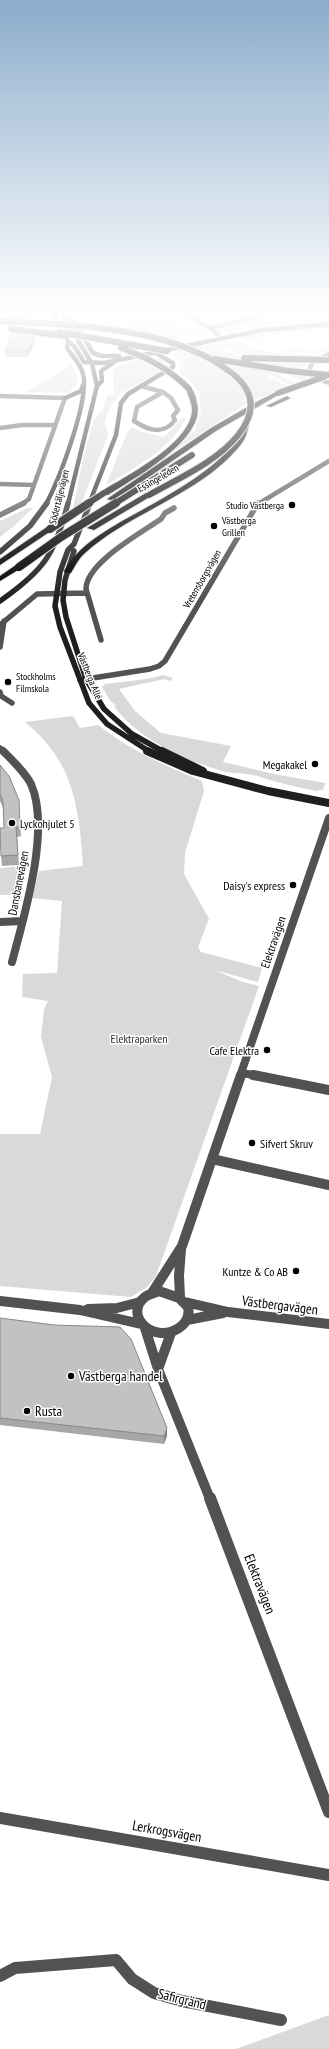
<svg xmlns="http://www.w3.org/2000/svg" width="329" height="2049" font-family="'PT Sans Narrow',sans-serif">
	<style>
		.green { fill: #d9d9d9 }
		.lines { fill: none; stroke-linecap: round; stroke-linejoin: round }
		.highway-casing { stroke: #dbdbdb; stroke-width: 2 }
		.street-far4 { stroke: #525252; stroke-width: 4.5 }
		.street-far3 { stroke: #525252; stroke-width: 5.5 }
		.street-far2 { stroke: #525252; stroke-width: 8 }
		.street-far1 { stroke: #525252; stroke-width: 10 }
		.street { stroke: #525252; stroke-width: 12 }
		.secondary-far2 { stroke: #1f1f1f; stroke-width: 4.5 }
		.secondary-far1 { stroke: #1f1f1f; stroke-width: 5.5 }
		.secondary { stroke: #1f1f1f; stroke-width: 8 }
		.highway { fill: #000; fill-rule: evenodd }
		.highway-bridge-far1-casing { stroke: #dbdbdb; stroke-width: 8; stroke-linecap: butt }
		.highway-bridge-casing { stroke: #dbdbdb; stroke-width: 10; stroke-linecap: butt }
		.highway-bridge-far1 { stroke: #000; stroke-width: 6 }
		.highway-bridge { stroke: #000; stroke-width: 8 }
		.wall { fill: #a7a7a7 }
		.shaded-wall { fill: #888 }
		.building { fill: #c2c2c2; stroke: #888 }
		.poi-dot { fill: #000; stroke: #fff; stroke-width: 1.5 }
		.labels { text-anchor: middle; dominant-baseline: central; stroke-width: 3; stroke-linejoin: round; paint-order: stroke }
		.far-street-label { font-size: 10px; fill: #000; stroke: #fff }
		.far-poi-label { font-size: 10px; fill: #000; stroke: #fff; text-anchor: start }
		.poi-label { font-size: 12px; fill: #000; stroke: #fff; text-anchor: end }
		.street-label { font-size: 12px; fill: #000; stroke: #fff }
		.park-label { font-size: 12px; fill: #303030; stroke: #fff }
		.near-street-label { font-size: 14px; fill: #000; stroke: #fff }
		.near-poi-label { font-size: 14px; fill: #000; stroke: #fff; text-anchor: start }
	</style>
	<rect width="100%" height="100%" fill="#fff"/>
	<path class="green" d="M 0,313 L 45,313 L 50,322 L 0,319 Z
		M 117,313 L 124,317 L 110,321 L 122,326 L 160,316 L 193,330 L 203,329 L 209,333 L 168,339 L 94,325 L 84,314 Z
		M 272,313 L 329,313 L 329,320 L 280,324 L 222,332 L 216,328 L 252,321 Z
		M 329,325 L 329,330 L 284,333 L 251,339 L 274,350 L 315,351 L 329,349 L 329,351 L 319,353 L 275,351 L 241,337 L 269,331 Z
		M 232,339 L 266,352 L 317,355 L 306,362 L 302,370 L 306,379 L 301,381 L 228,348 L 222,349 L 296,383 L 290,385 L 270,375 L 267,376 L 287,386 L 244,405 L 159,461 L 195,430 L 201,411 L 199,393 L 190,381 L 178,372 L 184,366 L 183,363 L 173,355 C 184,344 205,345 220,343 C 224,342 228,340 232,339 Z
		M 150,357 L 155,357 L 167,362 L 168,365 L 161,371 L 122,392 L 110,407 L 105,422 L 108,435 L 82,502 L 73,508 L 84,454 L 94,419 L 102,411 L 107,396 L 114,394 C 114,387 112,378 114,371 C 116,363 143,358 150,357 Z
		M 71,365 L 77,376 L 77,384 L 68,393 L 26,392 Z
		M 183,417 L 186,418 C 171,450 135,467 106,485 L 127,433 L 132,427 L 139,431 L 164,437 Z
		M 28,508 L 33,508 L 15,525 L 0,537 L 0,521 Z
		M 163,675 L 173,678 L 171,681 L 164,679 L 119,689 L 135,711 L 161,733 L 231,746 L 223,762 L 279,775 L 326,783 L 323,788 L 325,789 L 316,791 C 296,787 275,782 257,776 C 248,773 236,774 226,772 C 188,762 137,739 114,706 L 116,705 L 111,702 L 102,687 L 105,684 L 147,679 Z
		M 73,716 L 80,728 L 98,725 C 130,750 165,766 202,781 L 204,791 L 185,853 L 184,874 L 209,919 L 198,947 L 201,952 L 262,968 L 258,982 L 214,970 L 243,982 L 259,986 L 156,1276 L 147,1287 L 131,1297 L 0,1286 L 0,1134 L 40,1134 L 52,1077 L 41,1037 L 44,1010 L 48,1001 L 22,997 L 23,974 L 57,973 L 62,901 L 32,898 L 39,871 L 83,866 C 79,807 74,762 25,722 Z
		M 26,866 L 20,895 L 0,895 L 0,868 Z
		M 329,2015 L 329,2049 L 236,2049 Z"/>
	<g class="lines">
		<g class="highway-casing">
			<path id="highway" d="M 189,387 C 194,389 196,397 197,403 C 207,439 133,479 108,495 L 102,495 L 102,491 C 128,475 191,443 192,410 C 192,403 188,396 186,389 Z
				M 278,391 L 280,392 L 280,394 L 216,431 L 114,501 L 107,499 L 211,428 L 254,403 Z
				M 287,396 L 290,398 L 289,399 L 271,407 L 266,406 Z
				M 244,425 L 249,426 C 247,431 246,438 242,443 C 204,493 130,512 85,553 C 79,558 75,566 71,573 L 65,573 L 64,571 C 78,547 100,534 124,520 C 158,501 213,473 236,441 C 240,437 241,430 244,425 Z
				M 146,493 L 153,495 L 94,530 L 87,528 Z
				M 47,527 L 54,529 L 0,565 L 0,559 Z
				M 16,565 L 23,567 L 0,581 L 0,576 Z"/>
		</g>
		<path class="street-far4" d="M 181,313 L 210,328 L 218,335
			M 210,328 L 260,316 L 264,313
			M 329,354 L 312,363 L 308,372 L 313,377 L 329,383
			M 141,386 L 163,392
			M 163,392 L 171,398 L 178,410 L 173,416 L 175,420 C 163,436 148,430 134,421 L 137,407 Z
			M 0,396 L 65,398 L 29,499 L 22,504
			M 0,428 L 22,425 L 55,425
			M 0,484 L 34,485
			M 258,504 L 329,461"/>
		<path class="street-far3" d="M 0,515 L 24,503
			M 0,625 L 37,594 L 87,593
			M 101,640 L 86,589 C 86,563 141,533 161,519 L 165,513 L 174,508
			M 0,647 L 4,621
			M 80,680 L 150,669 L 159,666 L 165,661 L 258,503
			M 0,692 L 1,696 L 12,703
			M 0,748 L 4,752"/>
		<path class="street-far2" d="M 3,751 C 13,761 25,772 31,784 C 51,829 24,916 12,962
			M 0,922 L 22,921
			M 242,1073 L 259,1076
			M 240,1076 L 329,818"/>
		<path class="street-far1" d="M 253,1075 L 329,1090
			M 212,1159 L 329,1185
			M 159,1291 L 179,1298 L 188,1307 C 190,1316 186,1323 179,1328 C 152,1345 123,1314 145,1297 C 149,1294 155,1293 159,1291 Z
			M 152,1293 L 182,1246 L 241,1075
			M 180,1297 L 179,1276 L 181,1249
			M 0,1301 L 80,1310 L 141,1324
			M 185,1302 L 228,1312 L 329,1324
			M 88,1309 L 117,1308 L 140,1302
			M 187,1320 L 223,1313
			M 145,1328 L 158,1369 L 210,1499
			M 158,1369 L 171,1333"/>
		<path class="street" d="M 210,1498 L 329,1812
			M 0,1818 L 329,1875
			M 0,1976 L 15,1968 L 116,1960 L 132,1979 L 154,1993 L 182,2001 L 281,2020"/>
		<path class="secondary-far2" d="M 62,313 L 92,364 L 97,386 L 68,504
			M 65,313 L 73,320 L 93,353 L 102,356 L 119,356
			M 68,341 L 74,346 L 84,362 L 104,363 L 262,330 L 329,324
			M 97,386 L 102,381 L 101,371 L 113,363
			M 65,398 L 81,391 L 83,385
			M 46,504 C 59,480 90,399 83,374 C 81,364 72,356 67,348 L 68,341 L 53,313
			M 89,504 L 116,435 L 121,403 L 128,394 L 173,367 L 173,363 L 152,351"/>
		<path class="secondary-far1" d="M 90,503 L 74,544 L 68,550 L 60,572 L 55,606 L 60,627 L 89,703 L 107,724 L 150,752
			M 74,551 L 65,580 L 63,600 L 66,617 L 86,679 L 104,709 L 132,734 L 164,752
			M 0,552 L 30,526 L 47,503
			M 0,601 C 43,571 55,555 68,503"/>
		<path class="secondary" d="M 147,751 L 193,771 L 268,791 L 329,803
			M 162,751 L 203,771"/>
		<use href="#highway" class="highway"/>
		<g class="highway-bridge-far1-casing">
			<path id="highway-bridge-far1" d="M 0,321 C 73,325 174,326 233,374 C 255,392 256,412 239,434 C 217,462 179,478 149,495
				M 11,329 L 66,336
				M 59,332 L 167,351
				M 121,348 C 147,357 170,369 189,389
				M 244,358 L 329,360
				M 215,359 L 289,371 L 329,375
				M 278,393 L 324,377
				M 87,504 L 104,493
				M 114,504 L 192,455"/>
		</g>
		<g class="highway-bridge-casing">
			<path id="highway-bridge" d="M 50,529 L 89,503
				M 19,567 L 61,537 L 116,503"/>
		</g>
		<use href="#highway-bridge-far1" class="highway-bridge-far1"/>
		<use href="#highway-bridge" class="highway-bridge"/>
	</g>
	<path class="wall" d="M 35,334 L 35,341 L 28,357 L 6,357 L 5,350 Z
		M 0,765 L 19,810 L 21,836 L 17,837 L 19,865 L 2,866 L 1,856 L 4,828 L 4,810 L 0,801 Z
		M 0,1318 L 167,1428 L 167,1436 L 164,1444 L 0,1425 Z"/>
	<path class="shaded-wall" d="M 35,334 L 35,341 L 28,357 L 28,350 Z
		M 167,1428 L 167,1436 L 164,1444 L 164,1436 Z"/>
	<path class="building" d="M 12,334 L 35,334 L 28,350 L 5,350 Z
		M 0,765 L 9,776 L 19,800 L 20,827 L 16,827 L 18,855 L 1,856 L 0,828 L 4,828 L 3,802 L 0,794 Z
		M 0,1318 L 54,1325 L 120,1327 L 131,1339 L 167,1428 L 164,1436 L 0,1418 Z"/>
	<linearGradient id="sky" x2="0" y2="1"><stop stop-color="#8baccb"/><stop offset="0.52" stop-color="#fff"/><stop offset="1" stop-color="#fff" stop-opacity="0"/></linearGradient>
	<rect width="329" height="600" fill="url(#sky)"/>
	<g class="poi-dot">
		<circle cx="292" cy="505" r="4"/>
		<circle cx="214" cy="526" r="4"/>
		<circle cx="8" cy="682" r="4"/>
		<circle cx="315" cy="764" r="4"/>
		<circle cx="12" cy="823" r="4"/>
		<circle cx="293" cy="885" r="4"/>
		<circle cx="267" cy="1050" r="4"/>
		<circle cx="252" cy="1143" r="4"/>
		<circle cx="296" cy="1271" r="4"/>
		<circle cx="71" cy="1376" r="4"/>
		<circle cx="27" cy="1411" r="4"/>
	</g>
	<g class="labels">
		<g class="far-street-label">
			<text transform="translate(158 478) rotate(-30)">Essingeleden</text>
			<text transform="translate(59 497) rotate(-76)">Södertäljevägen</text>
			<text transform="translate(202 579) rotate(-60)">Vretensborgsvägen</text>
			<text transform="translate(90 676) rotate(68)">Västberga Allé</text>
		</g>
		<g class="far-poi-label">
			<text x="284" y="505" text-anchor="end">Studio Västberga</text>
			<text x="222" y="520">Västberga<tspan x="222" dy="12">Grillen</tspan></text>
			<text x="16" y="676">Stockholms<tspan x="16" dy="12">Filmskola</tspan></text>
		</g>
		<g class="poi-label">
			<text x="307" y="764">Megakakel</text>
			<text x="20" y="823" text-anchor="start">Lyckohjulet 5</text>
			<text x="285" y="885">Daisy's express</text>
			<text x="259" y="1050">Cafe Elektra</text>
			<text x="260" y="1143" text-anchor="start">Sifvert Skruv</text>
			<text x="288" y="1271">Kuntze &amp; Co AB</text>
		</g>
		<g class="street-label">
			<text transform="translate(18 883) rotate(-79)">Dansbanevägen</text>
			<text transform="translate(273 942) rotate(-71)">Elektravägen</text>
		</g>
		<g class="park-label">
			<text x="139" y="1038">Elektraparken</text>
		</g>
		<g class="near-street-label">
			<text transform="translate(280 1305) rotate(7)">Västbergavägen</text>
			<text transform="translate(260 1584) rotate(69)">Elektravägen</text>
			<text transform="translate(167 1831) rotate(10)">Lerkrogsvägen</text>
			<text transform="translate(182 1999) rotate(14)">Safirgränd</text>
		</g>
		<g class="near-poi-label">
			<text x="79" y="1376">Västberga handel</text>
			<text x="35" y="1411">Rusta</text>
		</g>
	</g>
</svg>
